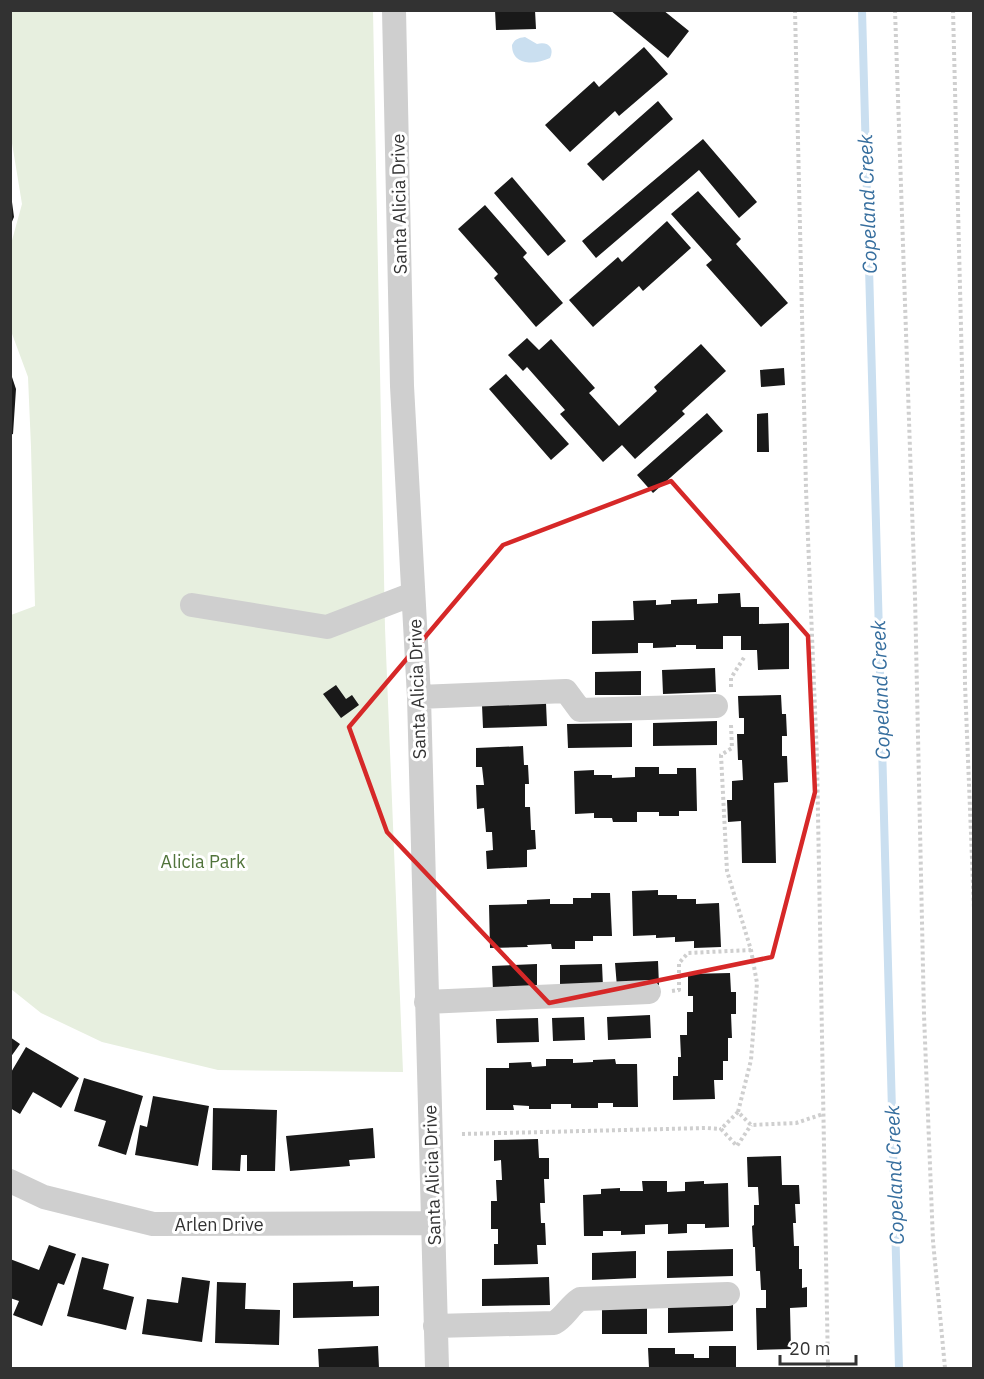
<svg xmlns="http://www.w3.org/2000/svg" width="984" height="1379" font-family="'IBM Plex Sans',sans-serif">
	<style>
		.green { fill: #e7efdf }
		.water { fill: #cadff0 }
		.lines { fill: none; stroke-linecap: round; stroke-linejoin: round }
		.stream { stroke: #cadff0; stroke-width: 8 }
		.building { fill: #191919 }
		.path { stroke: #cfcfcf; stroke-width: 4; stroke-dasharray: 3 3; stroke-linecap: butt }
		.minor { stroke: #cfcfcf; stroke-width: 24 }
		.marked { fill: none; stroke: #d62828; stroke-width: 4.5; stroke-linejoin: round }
		.labels { text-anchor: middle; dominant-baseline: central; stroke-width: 6; stroke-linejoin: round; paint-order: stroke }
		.street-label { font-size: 18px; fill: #323232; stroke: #fff }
		.park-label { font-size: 18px; fill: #50733a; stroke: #fff }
		.water-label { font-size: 20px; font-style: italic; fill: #366e9e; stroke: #fff }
	</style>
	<rect width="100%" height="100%" fill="#fff"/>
	<path class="green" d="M 11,11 L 373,11 L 385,628 L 403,1072 L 218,1070 L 102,1042 L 41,1013 L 11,989 L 11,615 L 35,606 L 31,447 L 28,377 L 11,331 L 11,244 L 22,204 L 11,137 Z"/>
	<path class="water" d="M 525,37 L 537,44 C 548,41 555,48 550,58 C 535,65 512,66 512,45 C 515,39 518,38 525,37 Z"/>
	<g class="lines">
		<path class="stream" d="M 862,10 L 899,1368"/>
	</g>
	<path class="building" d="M 495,10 L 535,10 L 536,29 L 496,30 Z
		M 610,10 L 663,10 L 689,31 L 668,58 Z
		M 644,47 L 668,74 L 619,116 L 615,111 L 570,152 L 545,125 L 594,81 L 599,87 Z
		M 658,101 L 673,119 L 603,181 L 587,164 Z
		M 703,139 L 757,202 L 739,218 L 699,170 L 596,258 L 582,241 Z
		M 512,177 L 566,241 L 548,256 L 494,193 Z
		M 698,191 L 741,239 L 736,244 L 788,303 L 761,327 L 706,265 L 712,260 L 671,214 Z
		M 10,202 L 12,202 L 14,217 L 11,224 Z
		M 485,205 L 527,253 L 523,257 L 563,303 L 536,327 L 494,278 L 498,274 L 458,229 Z
		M 667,221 L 691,248 L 643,291 L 639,286 L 593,327 L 569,300 L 618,257 L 622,262 Z
		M 527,338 L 539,350 L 551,339 L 595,388 L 589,393 L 619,426 L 657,391 L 654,387 L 701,344 L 726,371 L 682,411 L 685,414 L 635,459 L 622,445 L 603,462 L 560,414 L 565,410 L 527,367 L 523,371 L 508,355 Z
		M 784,368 L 785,385 L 761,387 L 760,370 Z
		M 11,374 L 16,389 L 13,434 L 10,435 Z
		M 506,374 L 569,444 L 551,460 L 489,389 Z
		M 707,413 L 723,431 L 653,493 L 637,475 Z
		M 768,413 L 769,452 L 757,452 L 757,414 Z
		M 740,593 L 741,607 L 759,607 L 759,624 L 789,623 L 789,669 L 758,670 L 757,650 L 741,650 L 741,636 L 723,636 L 723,649 L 696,649 L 696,645 L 676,645 L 676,647 L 653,648 L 653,643 L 638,643 L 638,653 L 592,654 L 592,621 L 634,620 L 633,601 L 656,600 L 656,605 L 671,604 L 671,600 L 697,599 L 697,604 L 718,603 L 718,594 Z
		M 715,668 L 716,692 L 663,694 L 662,670 Z
		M 641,671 L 641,695 L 595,695 L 595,672 Z
		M 336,685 L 346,699 L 352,695 L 359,705 L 341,718 L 323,694 Z
		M 781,695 L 782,714 L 786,714 L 787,736 L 782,736 L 782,756 L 787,756 L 788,782 L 774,783 L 776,863 L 742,863 L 741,821 L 728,822 L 727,800 L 732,800 L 732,781 L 743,780 L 742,760 L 738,760 L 737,734 L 744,734 L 744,718 L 739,718 L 738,696 Z
		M 546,703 L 547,726 L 483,728 L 482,705 Z
		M 717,721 L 717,745 L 653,746 L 653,723 Z
		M 632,723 L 632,747 L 568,748 L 567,724 Z
		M 523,746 L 524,765 L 528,765 L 529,784 L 525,784 L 525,807 L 530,807 L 531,830 L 535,830 L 536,849 L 527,850 L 527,867 L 487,869 L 486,851 L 493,850 L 492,832 L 486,832 L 484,808 L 477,809 L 476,785 L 484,785 L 482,767 L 476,767 L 476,748 Z
		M 635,767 L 659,767 L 659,774 L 677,774 L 677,768 L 696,768 L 697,811 L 679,811 L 679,816 L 659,816 L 659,812 L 637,812 L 637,822 L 613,822 L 612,818 L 594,818 L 594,813 L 575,814 L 574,771 L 594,770 L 594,775 L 612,775 L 612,778 L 635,777 Z
		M 658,890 L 658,895 L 677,895 L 677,899 L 696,899 L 696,904 L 719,903 L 721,947 L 694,948 L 694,941 L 675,942 L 675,937 L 656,938 L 656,935 L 633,936 L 632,891 Z
		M 591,893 L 610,893 L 612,936 L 593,936 L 593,941 L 575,941 L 575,949 L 552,949 L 551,944 L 527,945 L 528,947 L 490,948 L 489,905 L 527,904 L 527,900 L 550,899 L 550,904 L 573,904 L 573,898 L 591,898 Z
		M 658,961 L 659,985 L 617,987 L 615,963 Z
		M 537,964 L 537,989 L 493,991 L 492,966 Z
		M 602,964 L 603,987 L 560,988 L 560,965 Z
		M 730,973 L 731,992 L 736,992 L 736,1014 L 731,1014 L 732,1038 L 728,1038 L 728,1061 L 723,1061 L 723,1080 L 714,1080 L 715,1099 L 673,1100 L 673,1076 L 678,1076 L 678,1057 L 681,1057 L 680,1035 L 687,1035 L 687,1012 L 693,1012 L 693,996 L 688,996 L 688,974 Z
		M 650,1015 L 651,1038 L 608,1040 L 607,1017 Z
		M 584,1017 L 585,1040 L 553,1041 L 552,1018 Z
		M 538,1018 L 539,1042 L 497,1043 L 496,1019 Z
		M 10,1037 L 20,1044 L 10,1058 Z
		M 26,1047 L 79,1078 L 61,1108 L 33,1092 L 20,1114 L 10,1108 L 10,1074 Z
		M 546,1059 L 573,1059 L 573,1063 L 593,1062 L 593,1060 L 615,1059 L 616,1064 L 637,1064 L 638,1107 L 613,1107 L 613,1103 L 598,1103 L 598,1108 L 571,1108 L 571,1104 L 551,1104 L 551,1109 L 529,1109 L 529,1106 L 513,1105 L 514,1110 L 486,1110 L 486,1068 L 509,1068 L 509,1063 L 531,1062 L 532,1067 L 546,1066 Z
		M 84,1078 L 143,1096 L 126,1155 L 98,1146 L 106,1121 L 74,1111 Z
		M 153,1096 L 209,1106 L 198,1166 L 135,1155 L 140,1125 L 147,1127 Z
		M 213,1108 L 277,1110 L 275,1171 L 247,1171 L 247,1155 L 241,1155 L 240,1171 L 212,1170 Z
		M 373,1128 L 375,1158 L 349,1160 L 350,1166 L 290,1171 L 286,1136 Z
		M 538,1139 L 539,1158 L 549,1158 L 549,1179 L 544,1179 L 545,1203 L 540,1203 L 541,1223 L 545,1223 L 546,1245 L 537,1245 L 538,1264 L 494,1265 L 494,1244 L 498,1244 L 498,1229 L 491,1229 L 491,1201 L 497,1201 L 496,1180 L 502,1180 L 501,1160 L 494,1161 L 494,1140 Z
		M 781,1156 L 782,1185 L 799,1185 L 800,1204 L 795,1204 L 796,1223 L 793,1223 L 794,1246 L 799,1246 L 799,1269 L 802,1269 L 802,1288 L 807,1287 L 807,1307 L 790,1308 L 791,1349 L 757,1350 L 756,1308 L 766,1308 L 766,1290 L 761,1290 L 760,1271 L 756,1271 L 755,1247 L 753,1247 L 752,1226 L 754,1225 L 754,1205 L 759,1205 L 758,1187 L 748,1187 L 747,1157 Z
		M 642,1181 L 667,1181 L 667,1192 L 685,1191 L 685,1182 L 704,1181 L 704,1184 L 728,1183 L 729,1227 L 705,1228 L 705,1224 L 687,1224 L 687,1233 L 668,1234 L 668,1224 L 645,1225 L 645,1234 L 621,1235 L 621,1231 L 603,1231 L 603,1236 L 584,1236 L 583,1195 L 601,1194 L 601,1189 L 620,1188 L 620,1191 L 643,1191 Z
		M 49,1245 L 76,1254 L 64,1285 L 58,1283 L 42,1326 L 13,1315 L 19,1301 L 10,1298 L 10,1259 L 39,1270 Z
		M 733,1249 L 733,1276 L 667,1278 L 667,1251 Z
		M 636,1251 L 636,1278 L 592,1280 L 592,1253 Z
		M 82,1257 L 109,1264 L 103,1289 L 134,1297 L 126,1330 L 67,1316 Z
		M 182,1277 L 210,1281 L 202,1342 L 142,1334 L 147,1299 L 178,1303 Z
		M 549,1277 L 550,1305 L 482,1306 L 482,1279 Z
		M 353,1281 L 353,1287 L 379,1286 L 379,1316 L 293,1318 L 293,1283 Z
		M 217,1282 L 246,1283 L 245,1309 L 280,1310 L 279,1345 L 215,1343 Z
		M 733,1304 L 733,1331 L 668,1333 L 668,1305 Z
		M 602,1307 L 647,1307 L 647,1334 L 602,1334 Z
		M 378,1346 L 379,1368 L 319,1368 L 318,1349 Z
		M 709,1346 L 736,1346 L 736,1368 L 649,1368 L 648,1348 L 675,1348 L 675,1354 L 694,1354 L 694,1358 L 709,1358 Z"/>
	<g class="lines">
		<path class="path" d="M 795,10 L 806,489 L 817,758 L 828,1368
			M 895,10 L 915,596 L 924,1015 L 933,1241 L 945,1368
			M 953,10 L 962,367 L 965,684 L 974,909
			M 731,687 L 731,678 L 745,656
			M 731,725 L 732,748 L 721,755 L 727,871 L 751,950 L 757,983 L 751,1060 L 738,1112 L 751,1125 L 796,1123 L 823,1114
			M 672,991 L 679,990 L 679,963 L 688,953 L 751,950
			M 738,1112 L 721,1129 L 737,1146 L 751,1125
			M 462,1134 L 706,1128 L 721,1129"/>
		<path class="minor" d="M 394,10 L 402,386 L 419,697 L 437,1368
			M 192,605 L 327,627 L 413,594
			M 419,697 L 566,691 L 580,710 L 716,706
			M 426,1002 L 649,992
			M 10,1181 L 44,1197 L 153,1224 L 434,1223
			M 435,1326 L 554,1323 C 565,1317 569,1306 580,1299 L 728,1294"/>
	</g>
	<path class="marked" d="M 671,481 L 808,636 L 815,792 L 772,957 L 549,1003 L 387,832 L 349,727 L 503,545 Z"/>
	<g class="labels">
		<g class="street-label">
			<text transform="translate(399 204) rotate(-91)">Santa Alicia Drive</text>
			<text transform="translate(417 689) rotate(-92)">Santa Alicia Drive</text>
			<text transform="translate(432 1175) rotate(-92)">Santa Alicia Drive</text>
			<text x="219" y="1224">Arlen Drive</text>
		</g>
		<g class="park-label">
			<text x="203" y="861">Alicia Park</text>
		</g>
		<g class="water-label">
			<text transform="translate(867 204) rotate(-92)">Copeland Creek</text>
			<text transform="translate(880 690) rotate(-92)">Copeland Creek</text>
			<text transform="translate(894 1175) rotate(-92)">Copeland Creek</text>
		</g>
	</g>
	<rect width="984" height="1379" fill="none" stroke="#323232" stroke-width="24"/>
	<path d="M780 1355v9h76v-9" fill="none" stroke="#323232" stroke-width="3"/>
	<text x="789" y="1355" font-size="18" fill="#323232" stroke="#ffffff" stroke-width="4.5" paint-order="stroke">20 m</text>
</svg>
